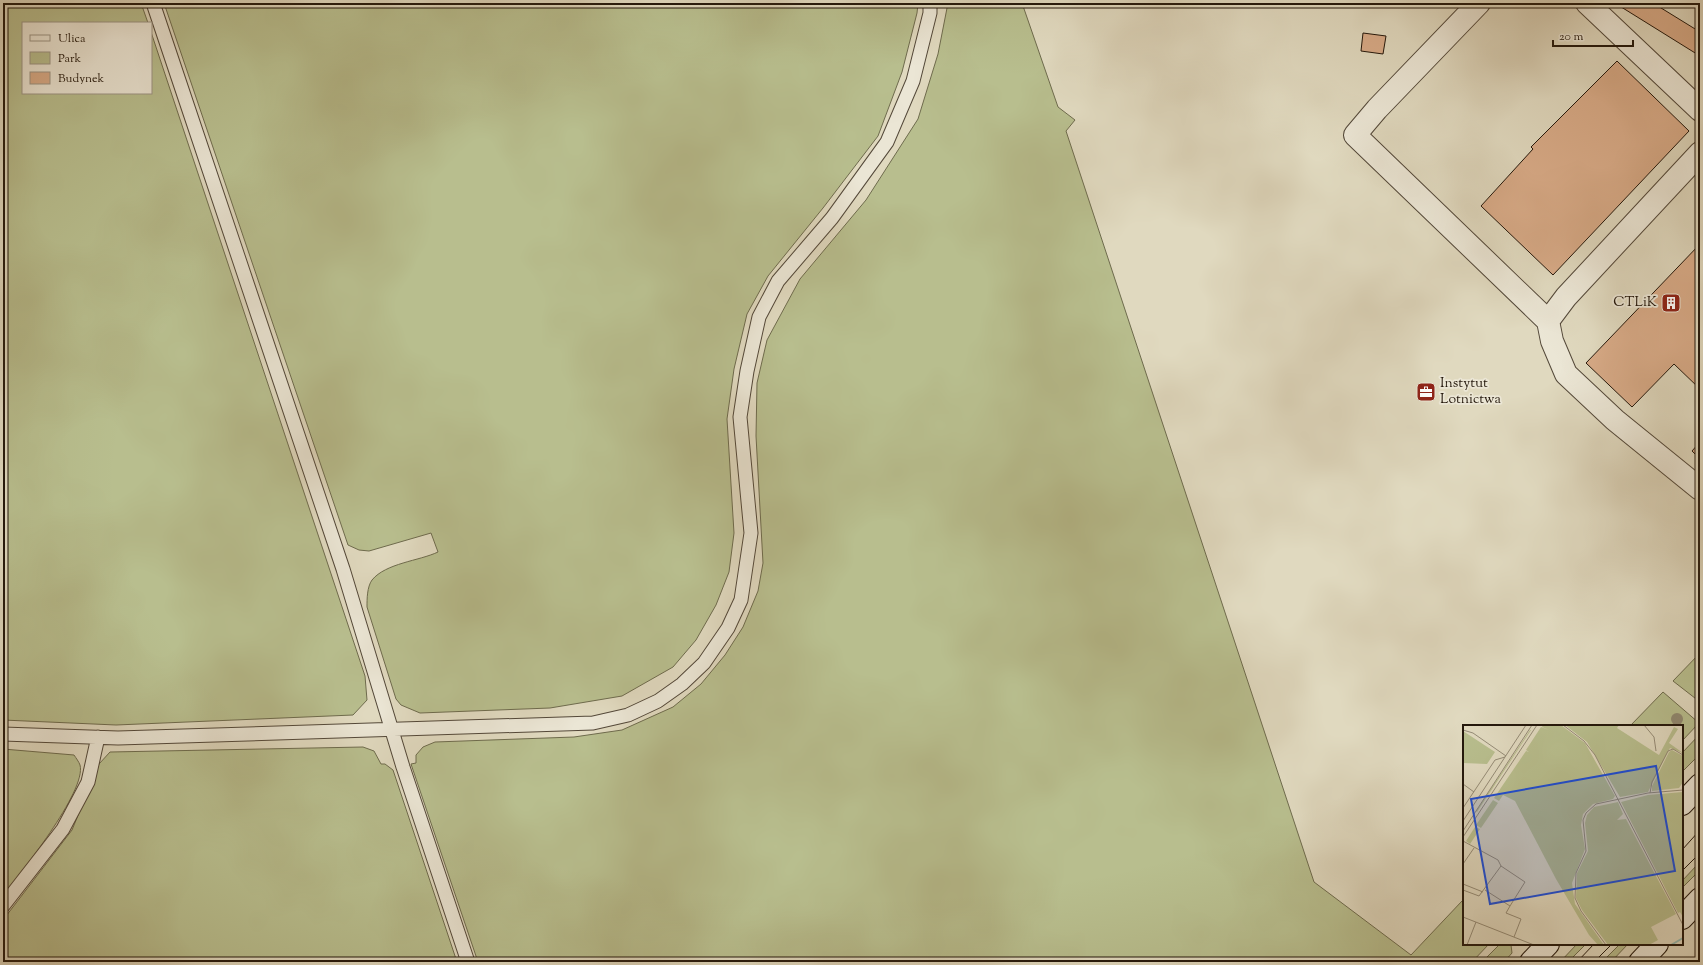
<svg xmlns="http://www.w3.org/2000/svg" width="1703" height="965" font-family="'Sorts Mill Goudy',serif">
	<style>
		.green { fill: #b8be8e; stroke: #6e6b4d }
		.building { fill: #d8ab88; stroke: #24180c }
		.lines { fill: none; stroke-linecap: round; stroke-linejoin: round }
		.lane-casing { stroke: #534839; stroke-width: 15 }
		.street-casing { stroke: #534839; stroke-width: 24 }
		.secondary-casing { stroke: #24180c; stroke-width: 24 }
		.lane { stroke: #ebe6d5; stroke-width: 13 }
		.street { stroke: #ebe6d5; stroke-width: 22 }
		.secondary { stroke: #ebe6d5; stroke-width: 22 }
		.tram { stroke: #24180c; stroke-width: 1 }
		.tree { fill: #918a72 }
		.labels { text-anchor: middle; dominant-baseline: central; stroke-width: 3.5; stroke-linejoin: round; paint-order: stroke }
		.poi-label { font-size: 14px; fill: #24180c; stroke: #ebe6d5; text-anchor: end }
		.inset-river { fill: none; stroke: #94bab1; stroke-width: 2 }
		.inset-road { fill: none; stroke: #958c77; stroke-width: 1 }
		.view { fill: #1d4ed8; fill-opacity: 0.15; stroke: #1d4ed8; stroke-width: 2 }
		.inset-edge { fill: none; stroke: #24180c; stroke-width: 2 }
	</style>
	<rect width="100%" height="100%" fill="#e0d9bf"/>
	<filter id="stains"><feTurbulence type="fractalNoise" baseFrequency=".005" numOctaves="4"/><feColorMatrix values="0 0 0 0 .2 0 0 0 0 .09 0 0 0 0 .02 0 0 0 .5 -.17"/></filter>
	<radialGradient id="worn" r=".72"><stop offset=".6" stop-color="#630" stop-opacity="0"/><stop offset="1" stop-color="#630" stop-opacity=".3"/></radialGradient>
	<path class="green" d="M 3,3 L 141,3 L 148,23 L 23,23 L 23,93 L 151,93 L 151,32 L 365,676 L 367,700 L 353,715 L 116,725 L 3,720 Z
		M 164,3 L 918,3 L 917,13 L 902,72 L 878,136 L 823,208 L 768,276 L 747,314 L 734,369 L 727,419 L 734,533 L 729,572 L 716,605 L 696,640 L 673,667 L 622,696 L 550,708 L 420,713 L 401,705 L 396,699 L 367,607 C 367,599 367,587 372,580 C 386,563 419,561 438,552 L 431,533 L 369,551 L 359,550 L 348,545 Z
		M 948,3 L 1022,3 L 1058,107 L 1075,120 L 1066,131 L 1314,882 L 1411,955 L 1462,901 L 1464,902 L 1464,944 L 1489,944 L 1472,962 L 478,962 L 411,764 L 416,763 L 416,755 L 423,747 L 435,742 L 574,737 L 622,730 L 673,707 L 701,684 L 725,655 L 743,627 L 758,591 L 763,563 L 756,436 L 757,383 L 767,340 L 800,279 L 866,200 L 918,119 L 938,54 Z
		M 1700,653 L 1700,702 L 1673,681 Z
		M 1663,692 L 1699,723 L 1682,741 L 1682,726 L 1630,726 Z
		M 1700,734 L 1700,754 L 1682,772 L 1682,753 Z
		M 363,747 L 374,751 L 381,764 L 385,764 L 393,770 L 457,962 L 3,962 L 3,920 L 72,830 L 99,764 L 110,752 Z
		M 3,749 L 74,755 C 76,758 79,762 80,765 C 87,791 19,875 3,896 Z
		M 1697,865 L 1700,870 L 1682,888 L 1682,881 Z
		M 1500,944 L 1510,944 L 1511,945 L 1512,953 L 1504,962 L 1482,962 Z
		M 1577,944 L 1586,944 L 1568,962 L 1560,962 Z
		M 1620,944 L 1628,944 L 1611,962 L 1602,962 Z"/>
	<path class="building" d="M 1620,3 L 1653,3 L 1700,32 L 1700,56 L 1618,5 Z
		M 1363,33 L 1386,36 L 1383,54 L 1361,51 Z
		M 1617,61 L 1689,131 L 1553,275 L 1481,206 L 1533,149 L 1531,147 Z
		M 1700,244 L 1700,389 L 1674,364 L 1632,407 L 1586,363 Z
		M 1700,442 L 1700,459 L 1692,451 Z"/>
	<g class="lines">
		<g class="lane-casing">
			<path id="lane" d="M 153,3 L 343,569 L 403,767 L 468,962
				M 3,734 L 118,738 L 593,723 L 628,715 L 658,701 L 682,684 L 704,663 L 728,628 L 741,600 L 751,533 L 740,417 L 747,371 L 759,317 L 778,281 L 832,218 L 887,142 L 913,81 L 930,13 L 930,3
				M 3,906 L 63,829 L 88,782 L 98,737"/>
		</g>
		<g class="street-casing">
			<path id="street" d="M 1479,3 L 1377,109 L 1355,135 L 1548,321 L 1552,341 L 1566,374 L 1615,420 L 1700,489
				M 1587,3 L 1700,110
				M 1548,321 L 1566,297 L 1700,153"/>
		</g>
		<g class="secondary-casing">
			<path id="secondary" d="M 1682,804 L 1700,785
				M 1682,918 L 1700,899
				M 1531,962 L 1548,944
				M 1640,962 L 1657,944"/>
		</g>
		<use href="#lane" class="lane"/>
		<use href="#street" class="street"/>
		<use href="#secondary" class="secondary"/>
		<path class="tram" d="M 1682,850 L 1700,830
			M 1682,871 L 1700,853
			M 1577,962 L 1594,944
			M 1594,962 L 1612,944"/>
	</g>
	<circle class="tree" cx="1677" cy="719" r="6"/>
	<defs>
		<g id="building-square" transform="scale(1)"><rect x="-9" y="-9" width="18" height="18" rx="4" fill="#8f2418" stroke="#ebe6d5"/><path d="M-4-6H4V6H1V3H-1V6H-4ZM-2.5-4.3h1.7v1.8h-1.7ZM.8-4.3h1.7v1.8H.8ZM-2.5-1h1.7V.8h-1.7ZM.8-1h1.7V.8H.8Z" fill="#fff"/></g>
		<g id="office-square" transform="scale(1)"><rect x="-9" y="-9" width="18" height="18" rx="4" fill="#8f2418" stroke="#ebe6d5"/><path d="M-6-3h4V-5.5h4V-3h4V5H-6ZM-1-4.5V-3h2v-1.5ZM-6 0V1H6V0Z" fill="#fff"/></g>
	</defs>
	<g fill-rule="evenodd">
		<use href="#building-square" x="1671" y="303"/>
		<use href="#office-square" x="1426" y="392"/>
	</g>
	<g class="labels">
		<g class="poi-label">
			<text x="1657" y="303">CTLiK</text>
			<text x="1440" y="384" text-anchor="start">Instytut<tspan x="1440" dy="16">Lotnictwa</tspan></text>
		</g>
	</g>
	<g transform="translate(1463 725)">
		<rect width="220" height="220" fill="#e0d9bf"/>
		<path d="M 80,0 L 98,0 L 122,18 L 152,71 L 150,74 L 130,79 L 120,89 L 118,100 L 122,124 L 109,158 L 112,179 L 141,220 L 135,220 L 126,210 L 93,154 L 52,76 L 40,70 L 36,76 L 31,73 L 63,26 L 66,27 L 63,25 L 78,2 L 86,5 L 79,2 ZM 102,0 L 156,0 L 154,3 L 196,30 L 211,2 L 215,4 L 206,18 L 220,28 L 207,23 L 185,67 L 157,72 L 124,17 ZM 67,5 L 68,5 L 14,87 L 13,86 ZM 0,6 L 32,27 L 24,39 L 0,38 ZM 209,25 L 220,31 L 220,57 L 216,63 L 189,66 L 189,61 L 206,27 ZM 220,67 L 220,192 L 217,187 L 215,188 L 158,77 L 185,70 ZM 30,75 L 35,78 L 18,103 L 13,100 ZM 155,77 L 160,89 L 154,95 L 163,94 L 213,189 L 188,202 L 195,215 L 186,220 L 145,220 L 119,185 L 113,173 L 114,148 L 125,126 L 122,98 L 124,90 L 131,82 ZM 12,102 L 17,104 L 7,119 L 3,116 Z" fill="#b8be8e"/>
		<path class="inset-river" d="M 208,220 L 220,213"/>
		<path class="inset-road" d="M 100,0 L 121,16 L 132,30 L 220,200M 181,0 L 191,12 L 193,26M 0,5 L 10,8 L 43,31M 0,59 L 11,67M 187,68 L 189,57 L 205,26 L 210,24 L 220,30M 0,83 L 32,35 L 42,32M 0,96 L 63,0M 0,106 L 69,0M 0,112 L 74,0M 0,116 L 35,135 L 38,141 L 62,157 L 47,181 L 22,165M 0,139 L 11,123M 0,159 L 20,167M 0,165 L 16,171 L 38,141M 47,181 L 43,188 L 58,194 L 51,212M 0,192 L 71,220M 4,220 L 13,197M 143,220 L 118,186 L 112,173 L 113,148 L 123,126 L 120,95 L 123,88 L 133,79 L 185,68 L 220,65"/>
		<path class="view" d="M 193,41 L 212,146 L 27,179 L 8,74 Z"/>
		<rect width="220" height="220" class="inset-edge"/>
	</g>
	<rect width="1703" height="965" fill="none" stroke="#e0d9bf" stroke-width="16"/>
	<rect x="4" y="4" width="1695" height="957" fill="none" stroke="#24180c" stroke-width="2"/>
	<rect x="8" y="8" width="1687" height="949" fill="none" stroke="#24180c"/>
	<rect x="22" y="22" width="130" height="72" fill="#ebe6d5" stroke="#9b9485"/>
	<rect x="30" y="35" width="20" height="6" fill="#ebe6d5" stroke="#9b9485"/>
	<text x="58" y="42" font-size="12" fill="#24180c">Ulica</text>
	<rect x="30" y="52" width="20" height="12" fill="#b8be8e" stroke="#9b9485"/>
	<text x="58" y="62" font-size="12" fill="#24180c">Park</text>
	<rect x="30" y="72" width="20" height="12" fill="#d8ab88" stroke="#9b9485"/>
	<text x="58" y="82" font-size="12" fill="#24180c">Budynek</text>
	<path d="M1553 40v6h80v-6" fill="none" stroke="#24180c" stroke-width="2"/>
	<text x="1559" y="40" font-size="12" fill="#24180c" stroke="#ebe6d5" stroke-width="3" paint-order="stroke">20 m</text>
	<rect width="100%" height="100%" filter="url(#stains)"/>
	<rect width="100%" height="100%" fill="url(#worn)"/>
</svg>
